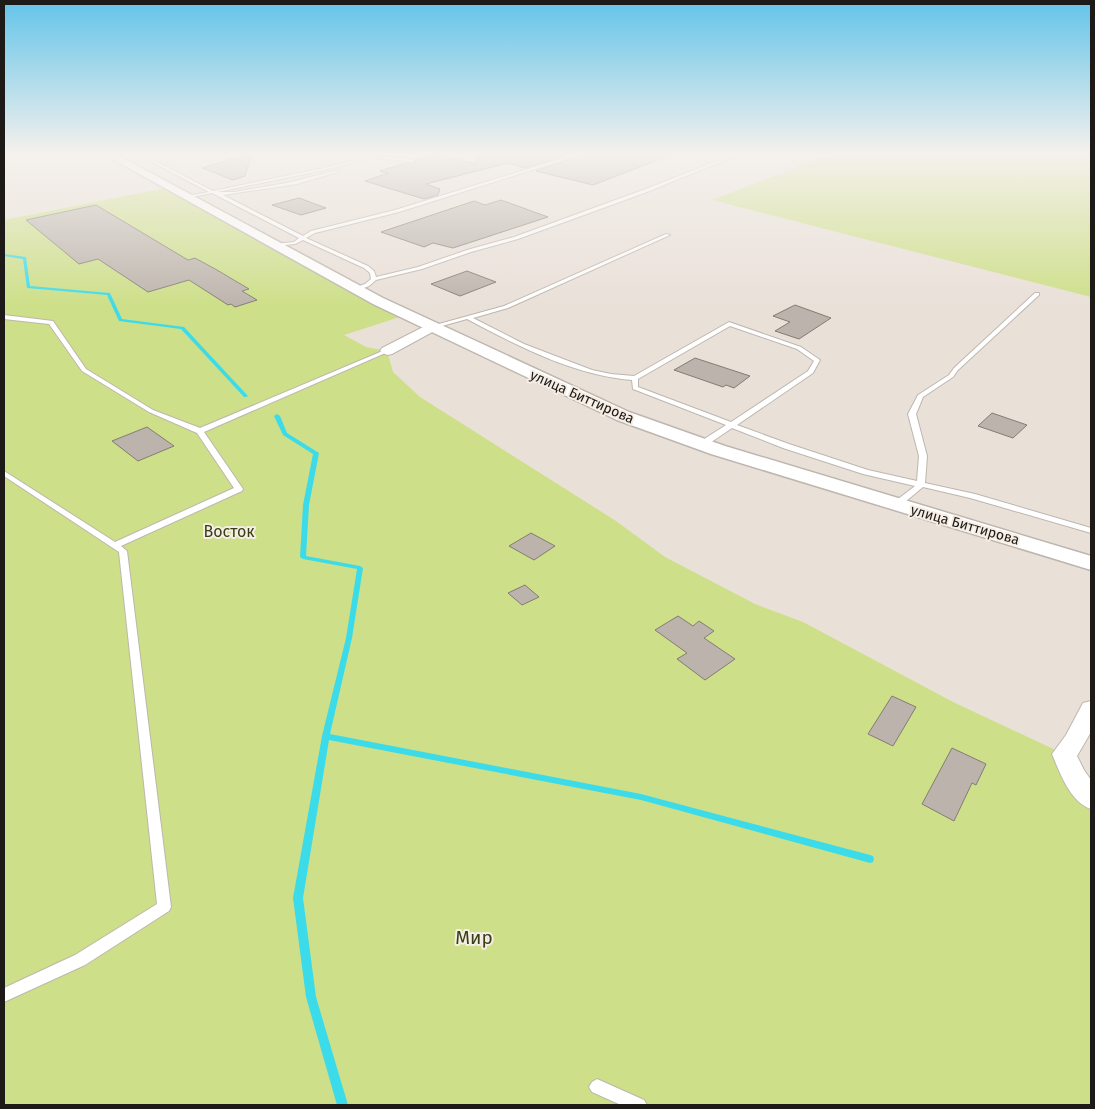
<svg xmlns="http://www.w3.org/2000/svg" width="1095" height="1109" font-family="'Fira Sans',sans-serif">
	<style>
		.green { fill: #cddf88 }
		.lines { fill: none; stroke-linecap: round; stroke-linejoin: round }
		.stream { fill: #3cdbea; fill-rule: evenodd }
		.building { fill: #bcb4ac; stroke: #837c74 }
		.service-casing { stroke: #beb6ae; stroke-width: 2 }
		.minor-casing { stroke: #beb6ae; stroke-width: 2 }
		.tertiary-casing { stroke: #beb6ae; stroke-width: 3 }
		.service { fill: #fff; fill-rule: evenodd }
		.minor { fill: #fff; fill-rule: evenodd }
		.tertiary { fill: #fff; fill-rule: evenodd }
		.labels { text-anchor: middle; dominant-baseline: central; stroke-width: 4; stroke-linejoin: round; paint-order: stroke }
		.far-street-label { font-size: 14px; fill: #1d1a17; stroke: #f6eee5 }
		.park-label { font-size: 16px; fill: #373e15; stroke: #f6eee5 }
		.near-park-label { font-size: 19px; fill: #373e15; stroke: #f6eee5 }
	</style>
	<rect width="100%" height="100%" fill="#e9e0d8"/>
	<path class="green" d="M 835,152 L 1091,152 L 1091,297 L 712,200 Z
		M 171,187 L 406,315 L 344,335 L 366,347 L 387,351 L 393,372 L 420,397 L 616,521 L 665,557 L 755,604 L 803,622 L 953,702 L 1064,754 L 1074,776 L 1091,799 L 1091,1105 L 4,1105 L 4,220 Z"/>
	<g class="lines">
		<path class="stream" d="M 4,254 L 26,257 L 30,286 L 110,293 L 122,319 L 184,327 L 248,396 L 246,397 L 244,397 L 181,329 L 119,321 L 107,295 L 27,288 L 23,259 L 4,256 Z
			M 277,414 L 280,416 L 287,433 L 319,453 L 309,505 L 306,556 L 360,566 L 363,568 L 352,638 L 330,734 L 641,794 L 870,855 L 873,856 L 874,859 L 873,862 L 870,863 L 641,800 L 329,740 L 303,898 L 316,997 L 348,1105 L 337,1105 L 306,997 L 293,898 L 322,736 L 346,638 L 357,569 L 303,559 L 300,557 L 303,505 L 313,454 L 283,435 L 274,416 Z"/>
	</g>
	<path class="building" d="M 477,152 L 577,152 L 525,168 L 508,163 L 426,184 L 440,189 L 438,195 L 424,199 L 365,181 L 388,173 L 380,171 L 406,163 L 413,164 L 416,160 L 437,154 L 476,164 Z
		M 591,152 L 676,152 L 676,153 L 593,185 L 536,171 Z
		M 252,153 L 245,176 L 233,180 L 202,168 Z
		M 299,198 L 326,208 L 301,215 L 272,205 Z
		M 501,200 L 548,217 L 453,248 L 433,243 L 424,247 L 381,232 L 474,201 L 485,205 Z
		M 96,205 L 188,260 L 195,258 L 217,270 L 249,289 L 242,291 L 257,300 L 235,307 L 231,304 L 228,305 L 189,280 L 148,292 L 98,259 L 79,264 L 26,220 Z
		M 467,271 L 496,282 L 460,296 L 431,284 Z
		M 795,305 L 831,318 L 799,339 L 775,331 L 790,322 L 773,316 Z
		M 695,358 L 750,376 L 734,388 L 726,385 L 723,387 L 674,370 Z
		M 992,413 L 1027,425 L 1013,438 L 978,426 Z
		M 147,427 L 174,446 L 138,461 L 112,441 Z
		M 531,533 L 555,546 L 534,560 L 509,546 Z
		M 525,585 L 539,597 L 522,605 L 508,593 Z
		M 678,616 L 693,626 L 699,621 L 714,631 L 704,638 L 735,659 L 705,680 L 677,659 L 687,653 L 655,630 Z
		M 892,696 L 916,707 L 893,746 L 868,734 Z
		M 952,748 L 986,764 L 976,785 L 972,783 L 954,821 L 922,804 Z"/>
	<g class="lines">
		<g class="service-casing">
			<path id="service" d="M 133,152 L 138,152 L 213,191 L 324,168 L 387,152 L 393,152 L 324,170 L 217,192 L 234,192 L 287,183 L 338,170 L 338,172 L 297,184 L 223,195 L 303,236 L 311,231 L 395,210 L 583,152 L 589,152 L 399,212 L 315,233 L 306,238 L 368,266 L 374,271 L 376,277 L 418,267 L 467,250 L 514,237 L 643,190 L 740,152 L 745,152 L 647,192 L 518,239 L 471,252 L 422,269 L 376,280 L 369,286 L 356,291 L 353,289 L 354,288 L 365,284 L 371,279 L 370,273 L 364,268 L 303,240 L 295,244 L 275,246 L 275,244 L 294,242 L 299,238 L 212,193 L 187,198 L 187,196 L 209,192 Z
				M 386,156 L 412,160 L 414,161 L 412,162 L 379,158 Z
				M 666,234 L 670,235 L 508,308 L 473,318 L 524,344 L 592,370 L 611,374 L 634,376 L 729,322 L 801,347 L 820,360 L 813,373 L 737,425 L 789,444 L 868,470 L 917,481 L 919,456 L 908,414 L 918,395 L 949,375 L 954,368 L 1035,293 L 1039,293 L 1039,295 L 958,370 L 953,377 L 923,397 L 916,414 L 927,456 L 925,483 L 975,494 L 1091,528 L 1091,533 L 970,498 L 923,487 L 899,507 L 893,507 L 892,505 L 893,503 L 915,486 L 863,474 L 783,448 L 732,428 L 704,447 L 698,447 L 698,443 L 726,425 L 633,389 L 632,380 C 573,375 518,346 467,319 L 431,329 L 428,327 L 504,306 ZM 730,326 L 797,349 L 814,361 L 808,371 L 731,422 L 638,387 L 638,379 Z
				M 4,315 L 53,321 L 86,369 L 153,410 L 200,428 L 385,350 L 390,351 L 204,432 L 243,489 L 242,491 L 121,546 L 127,551 L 171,907 L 169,911 L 85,965 L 4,1002 L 4,988 L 75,955 L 157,904 L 119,552 L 4,476 L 4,471 L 115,542 L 234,488 L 197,433 L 149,412 L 82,371 L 49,324 L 4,319 Z
				M 597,1079 L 644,1100 L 647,1105 L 621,1105 L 592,1092 L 589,1087 L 592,1082 Z"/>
		</g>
		<g class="minor-casing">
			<path id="minor" d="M 431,323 L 436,324 L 437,327 L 436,330 L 392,354 L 387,355 L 380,351 L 382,348 Z
				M 1091,701 L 1091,732 L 1077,756 L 1084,770 L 1091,780 L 1091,809 C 1070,802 1060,773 1052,754 L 1066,735 L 1083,703 Z"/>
		</g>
		<g class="tertiary-casing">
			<path id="tertiary" d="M 100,152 L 112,152 L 383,298 L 629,412 L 725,446 L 1091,556 L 1091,570 L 711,454 L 617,420 L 373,304 Z"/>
		</g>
		<use href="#service" class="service"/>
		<use href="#minor" class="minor"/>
		<use href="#tertiary" class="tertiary"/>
	</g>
	<linearGradient id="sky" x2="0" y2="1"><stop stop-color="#63c4e9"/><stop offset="0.5" stop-color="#f5f1ed"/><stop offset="1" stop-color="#f5f1ed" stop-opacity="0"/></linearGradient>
	<rect width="1095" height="307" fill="url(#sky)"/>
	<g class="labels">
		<g class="far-street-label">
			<text transform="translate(582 397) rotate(24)">улица Биттирова</text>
			<text transform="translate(965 525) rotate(16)">улица Биттирова</text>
		</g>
		<g class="park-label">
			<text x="229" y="531">Восток</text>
		</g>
		<g class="near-park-label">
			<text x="474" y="937">Мир</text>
		</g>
	</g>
	<rect width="1095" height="1109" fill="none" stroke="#1d1a17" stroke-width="10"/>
</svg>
